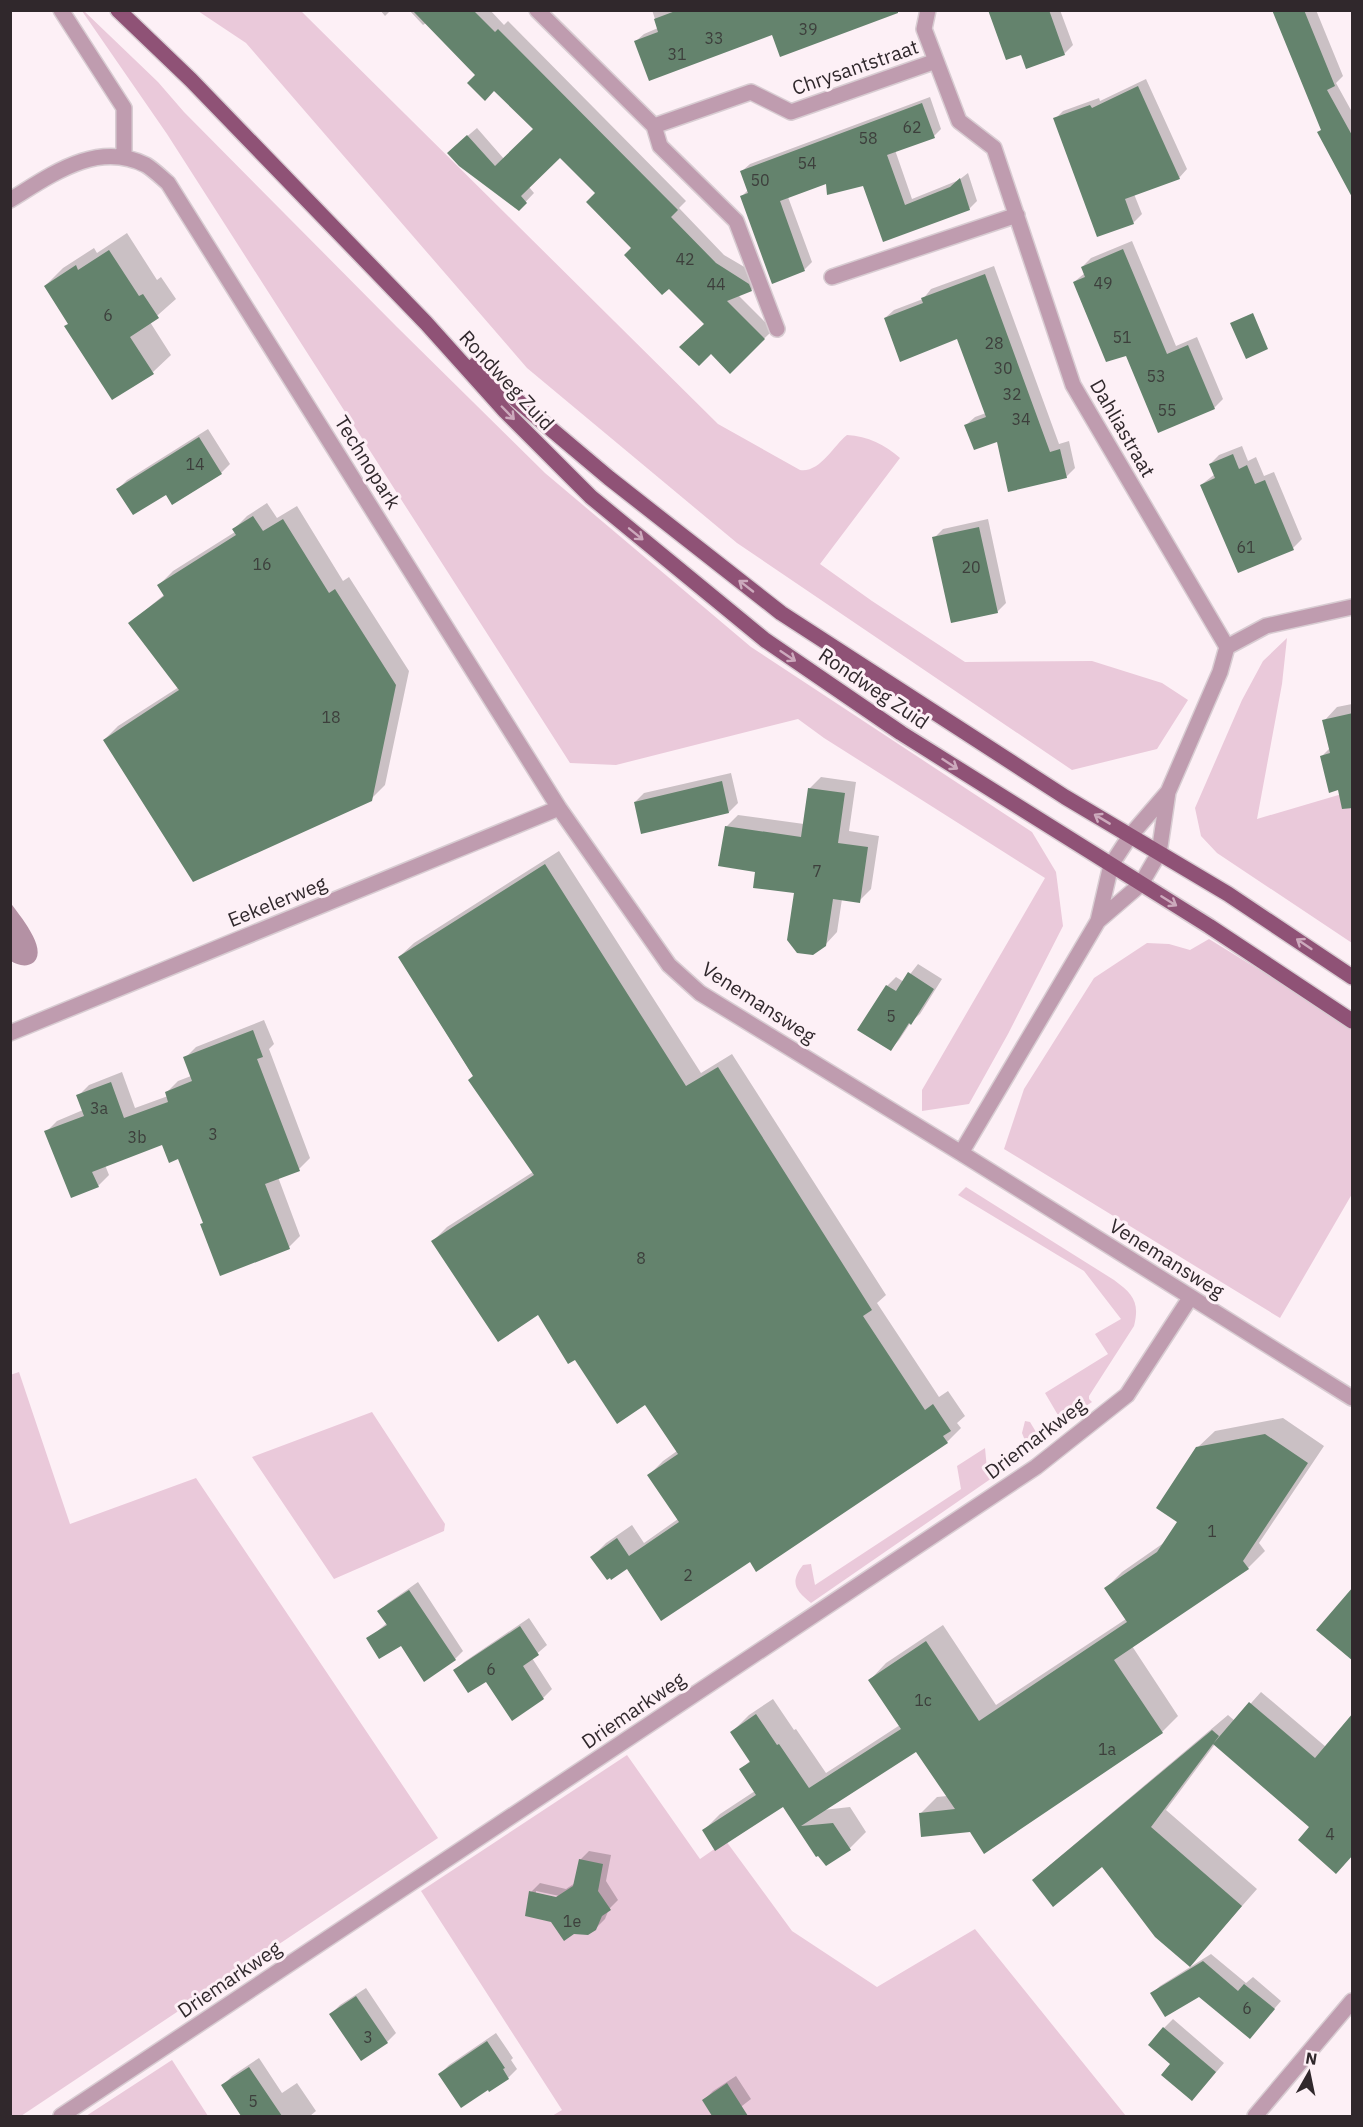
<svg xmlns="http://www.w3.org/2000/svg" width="1363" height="2127" font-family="'IBM Plex Sans',sans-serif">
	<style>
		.green { fill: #eac9da }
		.water { fill: #b491a4 }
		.shadow { fill: #0003; fill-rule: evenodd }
		.building { fill: #64836d }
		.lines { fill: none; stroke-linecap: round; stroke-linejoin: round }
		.minor-casing { stroke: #d8ccd2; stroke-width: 18 }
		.major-casing { stroke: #d8ccd2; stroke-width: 18 }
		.minor { stroke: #bf9caf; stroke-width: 15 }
		.major { stroke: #8f5276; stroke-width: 15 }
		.oneway { stroke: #cca9bc }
		.labels { text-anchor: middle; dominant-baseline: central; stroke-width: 6; stroke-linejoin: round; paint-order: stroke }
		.number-label { font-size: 16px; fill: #3d3f3c }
		.street-label { font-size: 20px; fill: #30282c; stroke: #fdf0f6 }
	</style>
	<rect width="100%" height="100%" fill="#fdf0f6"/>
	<path class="green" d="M 82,11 L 84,11 L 158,82 L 184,112 L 397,327 L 545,473 L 751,647 L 1032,832 L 1056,872 L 1063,926 L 1008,1034 L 969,1104 L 922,1111 L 922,1090 L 1045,878 L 824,738 L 798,719 L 616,765 L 570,763 L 167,134 Z
		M 198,11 L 301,11 L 718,424 L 800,470 C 820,473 833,446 847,435 C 868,436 885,445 900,458 L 820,564 L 872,601 L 965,662 L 1092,661 L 1162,683 L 1188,700 L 1157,749 L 1072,770 L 737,543 L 527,368 L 246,43 Z
		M 1287,638 L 1282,684 L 1257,819 L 1352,791 L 1352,943 L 1217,853 L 1201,836 L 1195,808 L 1242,700 L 1263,661 Z
		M 1209,939 L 1352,1027 L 1352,1194 L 1280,1318 L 1004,1149 L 1024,1089 L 1094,978 L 1147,943 L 1169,944 L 1190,950 Z
		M 966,1187 L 1114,1280 C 1133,1294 1140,1302 1134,1326 L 1089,1396 L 1089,1399 L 1092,1402 L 1062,1422 L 1045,1393 L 1108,1354 L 1095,1334 L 1121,1319 L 1084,1271 L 958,1195 Z
		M 19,1372 L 70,1524 L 196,1478 L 438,1838 L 21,2116 L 11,2116 L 10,1375 Z
		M 372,1412 L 445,1524 L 444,1531 L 334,1579 L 252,1457 Z
		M 1025,1421 L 1030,1422 L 1039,1437 L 1037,1447 L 811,1603 C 796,1591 789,1583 803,1565 L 811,1564 L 815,1585 L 961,1489 L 957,1466 L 985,1448 L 987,1469 L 1026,1443 L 1022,1433 Z
		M 627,1755 L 700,1859 L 726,1841 L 792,1931 L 877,1987 L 975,1929 L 1126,2116 L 552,2116 L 562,2110 L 421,1891 Z
		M 172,2060 L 208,2116 L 86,2116 Z"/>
	<path class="water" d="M 10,902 C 19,915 48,948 34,962 C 27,968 17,965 11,961 Z"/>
	<path class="shadow" d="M 380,10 L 391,10 L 385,16 Z
		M 409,10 L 490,10 L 504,25 L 508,21 L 686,201 L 679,208 L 724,255 L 758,275 L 760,281 L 751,290 L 738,295 L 773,330 L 730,372 L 706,324 L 633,248 L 597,193 L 560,156 L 529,187 L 534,193 L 519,209 L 458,144 L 477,128 L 504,159 L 535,129 L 495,89 L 477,75 L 426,23 L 423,25 Z
		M 652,10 L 893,10 L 773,33 L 636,41 L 644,34 L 658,28 Z
		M 990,10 L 1060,10 L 1073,45 L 1064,54 L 1022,53 Z
		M 1274,10 L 1316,10 L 1343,76 L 1336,83 L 1352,112 L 1352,170 L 1322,129 Z
		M 1146,79 L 1187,169 L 1179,178 L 1134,194 L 1142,214 L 1133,223 L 1055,119 L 1063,111 L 1099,98 L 1100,101 Z
		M 930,97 L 941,129 L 934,136 L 895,150 L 912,199 L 959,180 L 968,173 L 977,201 L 969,209 L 884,240 L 864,185 L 827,183 L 788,197 L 812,262 L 805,269 L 772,282 L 742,196 L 749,189 L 742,171 L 750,164 Z
		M 127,233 L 157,280 L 161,277 L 176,299 L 150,322 L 171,355 L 153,372 L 45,286 L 63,268 L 94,248 L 97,253 Z
		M 1132,241 L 1176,346 L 1197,337 L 1223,399 L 1214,408 L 1127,354 L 1074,282 L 1085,273 L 1082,267 L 1091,258 Z
		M 994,266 L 1059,444 L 1069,441 L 1075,468 L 1066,477 L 998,440 L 966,425 L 975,417 L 986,413 L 958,337 L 885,318 L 894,310 L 923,299 L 931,289 Z
		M 208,429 L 230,464 L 221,473 L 166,493 L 118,489 L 127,480 Z
		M 1242,446 L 1248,461 L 1256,457 L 1264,476 L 1274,472 L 1302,539 L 1293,548 L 1201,485 L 1215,474 L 1210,464 L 1219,455 Z
		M 267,503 L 277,518 L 297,506 L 343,581 L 349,577 L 409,671 L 385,785 L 371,799 L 104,740 L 118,726 L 179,687 L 130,623 L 165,594 L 159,585 L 173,571 L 235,532 L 234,529 L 247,516 Z
		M 988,519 L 1006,603 L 997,612 L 934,538 L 943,529 Z
		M 1352,704 L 1352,785 L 1322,756 L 1330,748 L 1324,721 L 1337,707 Z
		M 731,773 L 738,803 L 729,812 L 635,802 L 644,793 Z
		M 821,777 L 856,782 L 849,831 L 879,836 L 871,889 L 859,901 L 842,899 L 837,932 L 825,945 L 795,892 L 757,871 L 726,827 L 738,815 L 804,824 L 809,789 Z
		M 559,851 L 701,1073 L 732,1054 L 886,1295 L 877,1303 L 939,1397 L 948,1391 L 965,1416 L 957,1423 L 961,1428 L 947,1442 L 750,1560 L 627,1567 L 592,1557 L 606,1543 L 632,1525 L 644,1543 L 678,1519 L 649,1475 L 663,1461 L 677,1451 L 645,1403 L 575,1358 L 539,1313 L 433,1241 L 447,1227 L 533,1172 L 399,957 L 414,943 Z
		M 918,964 L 942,979 L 920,1014 L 911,1022 L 899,1040 L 891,1049 L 887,986 L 896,977 L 904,982 Z
		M 264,1020 L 274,1044 L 269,1049 L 310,1158 L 299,1169 L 278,1177 L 300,1236 L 289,1247 L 204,1222 L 179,1157 L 163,1143 L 105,1165 L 109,1175 L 98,1186 L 46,1132 L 57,1121 L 83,1110 L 78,1096 L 89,1085 L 122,1072 L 135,1108 L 168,1096 L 167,1092 L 178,1081 L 191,1076 L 185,1058 L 196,1047 Z
		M 1283,1418 L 1324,1446 L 1259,1543 L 1265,1551 L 1248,1568 L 1132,1646 L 1178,1716 L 1162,1732 L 970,1830 L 920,1814 L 937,1797 L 947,1796 L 916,1750 L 823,1810 L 850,1807 L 866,1832 L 850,1848 L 826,1864 L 783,1805 L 704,1830 L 720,1814 L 755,1791 L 741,1769 L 751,1760 L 732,1732 L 749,1715 L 773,1699 L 794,1730 L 796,1729 L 826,1773 L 900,1725 L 870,1680 L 886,1663 L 943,1625 L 996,1705 L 1126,1619 L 1106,1588 L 1122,1572 L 1165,1542 L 1179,1522 L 1197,1448 L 1215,1431 Z
		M 418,1582 L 463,1651 L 455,1659 L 401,1644 L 368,1639 L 387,1623 L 379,1611 L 388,1603 Z
		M 529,1618 L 547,1645 L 532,1658 L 552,1689 L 543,1698 L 513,1719 L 486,1679 L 455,1671 L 464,1662 Z
		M 1261,1692 L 1326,1747 L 1311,1827 L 1215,1744 L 1166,1810 L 1257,1889 L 1190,1965 L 1103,1865 L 1034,1881 L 1050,1865 L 1228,1715 L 1235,1721 Z
		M 589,1851 L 611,1855 L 606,1881 L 618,1900 L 609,1909 L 605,1919 L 595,1929 L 531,1892 L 540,1883 L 566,1889 L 575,1883 L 580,1860 ZM 536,1891 L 564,1897 L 563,1900 L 536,1894 Z
		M 1211,1954 L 1246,1983 L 1253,1977 L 1281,2001 L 1257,2029 L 1199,1995 L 1152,1994 L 1160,1986 Z
		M 366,1988 L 396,2033 L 387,2042 L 331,2014 L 340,2005 Z
		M 1173,2019 L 1224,2063 L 1201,2090 L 1172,2064 L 1164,2028 Z
		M 496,2033 L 513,2058 L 511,2060 L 517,2069 L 508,2078 L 440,2074 L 449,2065 Z
		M 259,2058 L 282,2093 L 297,2083 L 316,2111 L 310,2116 L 243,2116 L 223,2085 L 232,2076 Z
		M 736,2076 L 751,2099 L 729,2116 L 714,2116 L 704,2100 L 713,2091 Z"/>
	<path class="building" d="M 412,10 L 473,10 L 495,32 L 498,29 L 678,210 L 671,217 L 716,263 L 749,284 L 752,291 L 727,301 L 765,339 L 730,374 L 711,354 L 699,366 L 679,347 L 704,324 L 669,289 L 662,295 L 624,255 L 631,248 L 586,202 L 595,193 L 560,158 L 521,196 L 527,203 L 519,211 L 459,166 L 447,153 L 467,135 L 495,166 L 533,129 L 494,91 L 485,101 L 467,83 L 475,75 Z
		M 678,10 L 898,10 L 898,13 L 780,57 L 772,35 L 649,81 L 634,41 L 658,32 L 654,19 Z
		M 988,10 L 1049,10 L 1065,55 L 1026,69 L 1021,55 L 1006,60 Z
		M 1272,10 L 1304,10 L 1335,86 L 1327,90 L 1353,137 L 1353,199 L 1317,132 L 1321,130 Z
		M 1138,86 L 1180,179 L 1125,199 L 1134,224 L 1097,237 L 1053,118 L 1090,105 L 1092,108 Z
		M 922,103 L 935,138 L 887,155 L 905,205 L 950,187 L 960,178 L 970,210 L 883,242 L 863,186 L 827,195 L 826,184 L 780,201 L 805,271 L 772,284 L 740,196 L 748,193 L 740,171 Z
		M 1123,249 L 1167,354 L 1188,345 L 1215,409 L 1158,433 L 1126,356 L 1106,362 L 1073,282 L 1085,277 L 1081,267 Z
		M 109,250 L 139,296 L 143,294 L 159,318 L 130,337 L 154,374 L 112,400 L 64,326 L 68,324 L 44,286 L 76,265 L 78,270 Z
		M 985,274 L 1050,452 L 1060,449 L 1067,478 L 1008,492 L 997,442 L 974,450 L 964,425 L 986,417 L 957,339 L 900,362 L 884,318 L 923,303 L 921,298 Z
		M 1253,313 L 1268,349 L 1246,359 L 1230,323 Z
		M 199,437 L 222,474 L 172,505 L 166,495 L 133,515 L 116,489 Z
		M 1233,454 L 1239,469 L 1247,465 L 1255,484 L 1265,480 L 1294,550 L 1238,573 L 1200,485 L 1215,478 L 1209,464 Z
		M 253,516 L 263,531 L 283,519 L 329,593 L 335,589 L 396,685 L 372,801 L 193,882 L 103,740 L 179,690 L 128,623 L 164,596 L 157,585 L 236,535 L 232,529 Z
		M 979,527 L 998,613 L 951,623 L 932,537 Z
		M 1353,713 L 1353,808 L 1342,809 L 1338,790 L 1329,793 L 1320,756 L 1330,753 L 1322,720 Z
		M 722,781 L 729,813 L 641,834 L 634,802 Z
		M 808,788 L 845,793 L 838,843 L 868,847 L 860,903 L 833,899 L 826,946 L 813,955 L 797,953 L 787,940 L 794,893 L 753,888 L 755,872 L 718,866 L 725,826 L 801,837 Z
		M 545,864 L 686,1086 L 718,1067 L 872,1310 L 863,1316 L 925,1410 L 933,1404 L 951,1431 L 943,1436 L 948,1443 L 756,1572 L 750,1562 L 661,1621 L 627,1569 L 611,1580 L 610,1578 L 607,1580 L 590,1557 L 617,1538 L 629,1556 L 679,1522 L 647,1475 L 678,1454 L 645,1405 L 617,1424 L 575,1360 L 568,1364 L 538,1315 L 498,1342 L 431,1241 L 534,1175 L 468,1080 L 473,1076 L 398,957 Z
		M 908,972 L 934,989 L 911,1025 L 909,1023 L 891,1051 L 857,1030 L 886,985 L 896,991 Z
		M 253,1030 L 263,1057 L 257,1059 L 300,1171 L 265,1184 L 290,1249 L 220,1276 L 200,1224 L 203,1223 L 178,1159 L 169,1163 L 162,1145 L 92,1172 L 99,1187 L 71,1198 L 44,1131 L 84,1116 L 76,1095 L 111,1082 L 124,1118 L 168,1102 L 165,1092 L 192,1081 L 183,1057 Z
		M 1265,1434 L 1308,1463 L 1243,1561 L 1249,1569 L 1114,1660 L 1163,1733 L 984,1854 L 970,1832 L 921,1837 L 919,1813 L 955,1809 L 916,1752 L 801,1826 L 833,1823 L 851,1850 L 826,1866 L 818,1856 L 816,1857 L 783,1807 L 715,1851 L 702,1830 L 756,1795 L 739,1769 L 750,1762 L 730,1732 L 756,1714 L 777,1745 L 779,1744 L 809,1788 L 901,1729 L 868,1680 L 926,1641 L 979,1721 L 1127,1622 L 1104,1588 L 1157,1552 L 1177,1522 L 1156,1508 L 1196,1447 Z
		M 1353,1587 L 1353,1661 L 1316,1630 Z
		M 409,1590 L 456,1660 L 424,1682 L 401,1646 L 379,1659 L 366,1638 L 387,1625 L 377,1611 Z
		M 520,1626 L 539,1655 L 523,1666 L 544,1699 L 512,1721 L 486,1682 L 468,1693 L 453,1670 Z
		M 1249,1702 L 1315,1758 L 1353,1713 L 1353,1855 L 1336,1874 L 1298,1840 L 1309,1827 L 1213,1744 Z
		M 1212,1730 L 1219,1736 L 1151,1827 L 1242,1906 L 1190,1967 L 1155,1937 L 1102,1867 L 1053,1907 L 1032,1880 Z
		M 579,1859 L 603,1864 L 598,1891 L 611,1910 L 602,1916 L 596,1930 L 588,1935 L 574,1934 L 564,1941 L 551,1922 L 525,1916 L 529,1891 L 556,1897 L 573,1886 Z
		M 1203,1961 L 1238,1991 L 1244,1984 L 1275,2009 L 1250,2039 L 1199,1997 L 1165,2017 L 1150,1993 Z
		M 356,1996 L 388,2043 L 361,2061 L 329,2014 Z
		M 1163,2027 L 1216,2072 L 1192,2101 L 1161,2075 L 1170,2064 L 1148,2045 Z
		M 487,2041 L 505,2068 L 503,2069 L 509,2079 L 489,2092 L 488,2090 L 461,2108 L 438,2074 Z
		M 249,2067 L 282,2116 L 241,2116 L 221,2085 Z
		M 727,2083 L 748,2116 L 712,2116 L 702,2100 Z"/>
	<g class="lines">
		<g class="minor-casing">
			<path id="minor" d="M 61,10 L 124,108 L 124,156
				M 537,10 L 654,126 L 751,92 L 791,112 L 936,61
				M 928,10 L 924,29 L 959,121 L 994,148 L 1073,385 L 1227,647
				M 654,126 L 660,146 L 736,221 L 777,329
				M 10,200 C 51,175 97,140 146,165 C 154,170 161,177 168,183 L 559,808 L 669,965 L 700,993 L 961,1153 L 1352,1398
				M 832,277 L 1017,215
				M 1098,921 L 1141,884 L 1159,853 L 1168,792 L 1220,672 L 1227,647 L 1266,626 L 1352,607
				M 10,1033 L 559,808
				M 961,1153 L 1098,921 L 1111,865 L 1130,836 L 1168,792
				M 61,2116 L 1036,1467 L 1127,1395 L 1190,1298
				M 1255,2116 L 1352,2001"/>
		</g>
		<g class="major-casing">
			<path id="major" d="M 118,10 L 191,80 L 426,323 L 505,411 L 591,497 L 765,640 L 901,733 L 1209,926 L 1352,1021
				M 475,365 L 609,478 L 781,613 L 1065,797 L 1228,894 L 1352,977"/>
		</g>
		<use href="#minor" class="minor"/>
		<use href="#major" class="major"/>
	</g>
	<defs><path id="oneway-shaft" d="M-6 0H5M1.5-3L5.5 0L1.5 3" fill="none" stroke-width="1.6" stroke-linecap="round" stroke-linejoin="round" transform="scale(1.5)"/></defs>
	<g class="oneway">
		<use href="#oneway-shaft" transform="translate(508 413) rotate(46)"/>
		<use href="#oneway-shaft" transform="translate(636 534) rotate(39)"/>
		<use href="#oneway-shaft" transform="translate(746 586) rotate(-142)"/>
		<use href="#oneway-shaft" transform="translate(788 656) rotate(34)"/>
		<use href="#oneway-shaft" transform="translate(950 764) rotate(33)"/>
		<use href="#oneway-shaft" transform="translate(1102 819) rotate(-149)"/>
		<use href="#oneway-shaft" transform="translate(1169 901) rotate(32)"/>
		<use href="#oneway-shaft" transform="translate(1304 944) rotate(-146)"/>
	</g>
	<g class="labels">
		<g class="number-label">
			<text x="808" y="29">39</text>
			<text x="714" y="38">33</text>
			<text x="677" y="54">31</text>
			<text x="912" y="127">62</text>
			<text x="868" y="138">58</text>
			<text x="807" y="163">54</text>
			<text x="760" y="180">50</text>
			<text x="685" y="259">42</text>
			<text x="1103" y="283">49</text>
			<text x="716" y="284">44</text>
			<text x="108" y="315">6</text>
			<text x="1122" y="337">51</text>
			<text x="994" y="343">28</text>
			<text x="1003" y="368">30</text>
			<text x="1156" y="376">53</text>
			<text x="1012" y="394">32</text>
			<text x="1167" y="410">55</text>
			<text x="1021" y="419">34</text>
			<text x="195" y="464">14</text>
			<text x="1246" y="547">61</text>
			<text x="262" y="564">16</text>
			<text x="971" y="567">20</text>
			<text x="331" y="717">18</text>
			<text x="817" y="871">7</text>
			<text x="891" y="1016">5</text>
			<text x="99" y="1108">3a</text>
			<text x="213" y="1134">3</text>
			<text x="137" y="1137">3b</text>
			<text x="641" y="1258">8</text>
			<text x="1212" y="1531">1</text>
			<text x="688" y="1575">2</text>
			<text x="491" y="1669">6</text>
			<text x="923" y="1700">1c</text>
			<text x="1107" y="1749">1a</text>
			<text x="1330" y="1834">4</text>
			<text x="572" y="1921">1e</text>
			<text x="1247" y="2008">6</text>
			<text x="368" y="2037">3</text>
			<text x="253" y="2101">5</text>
		</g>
		<g class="street-label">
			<text transform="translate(855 67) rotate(-19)">Chrysantstraat</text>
			<text transform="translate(507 380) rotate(47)">Rondweg Zuid</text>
			<text transform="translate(1123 428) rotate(60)">Dahliastraat</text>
			<text transform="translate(368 462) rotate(58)">Technopark</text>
			<text transform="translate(874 688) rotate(34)">Rondweg Zuid</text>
			<text transform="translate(277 901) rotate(-22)">Eekelerweg</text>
			<text transform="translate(759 1002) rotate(33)">Venemansweg</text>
			<text transform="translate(1167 1258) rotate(32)">Venemansweg</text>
			<text transform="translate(1035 1438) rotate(-37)">Driemarkweg</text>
			<text transform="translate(633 1710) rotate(-34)">Driemarkweg</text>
			<text transform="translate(229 1979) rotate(-34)">Driemarkweg</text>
		</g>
	</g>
	<rect width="1363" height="2127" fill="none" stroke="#30282c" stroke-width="24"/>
	<g transform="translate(1309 2073) rotate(9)" stroke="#fdf0f6" stroke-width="4.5" paint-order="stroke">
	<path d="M0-4.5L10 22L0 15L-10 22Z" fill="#30282c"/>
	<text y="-9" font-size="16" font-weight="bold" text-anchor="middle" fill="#30282c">N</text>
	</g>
</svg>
